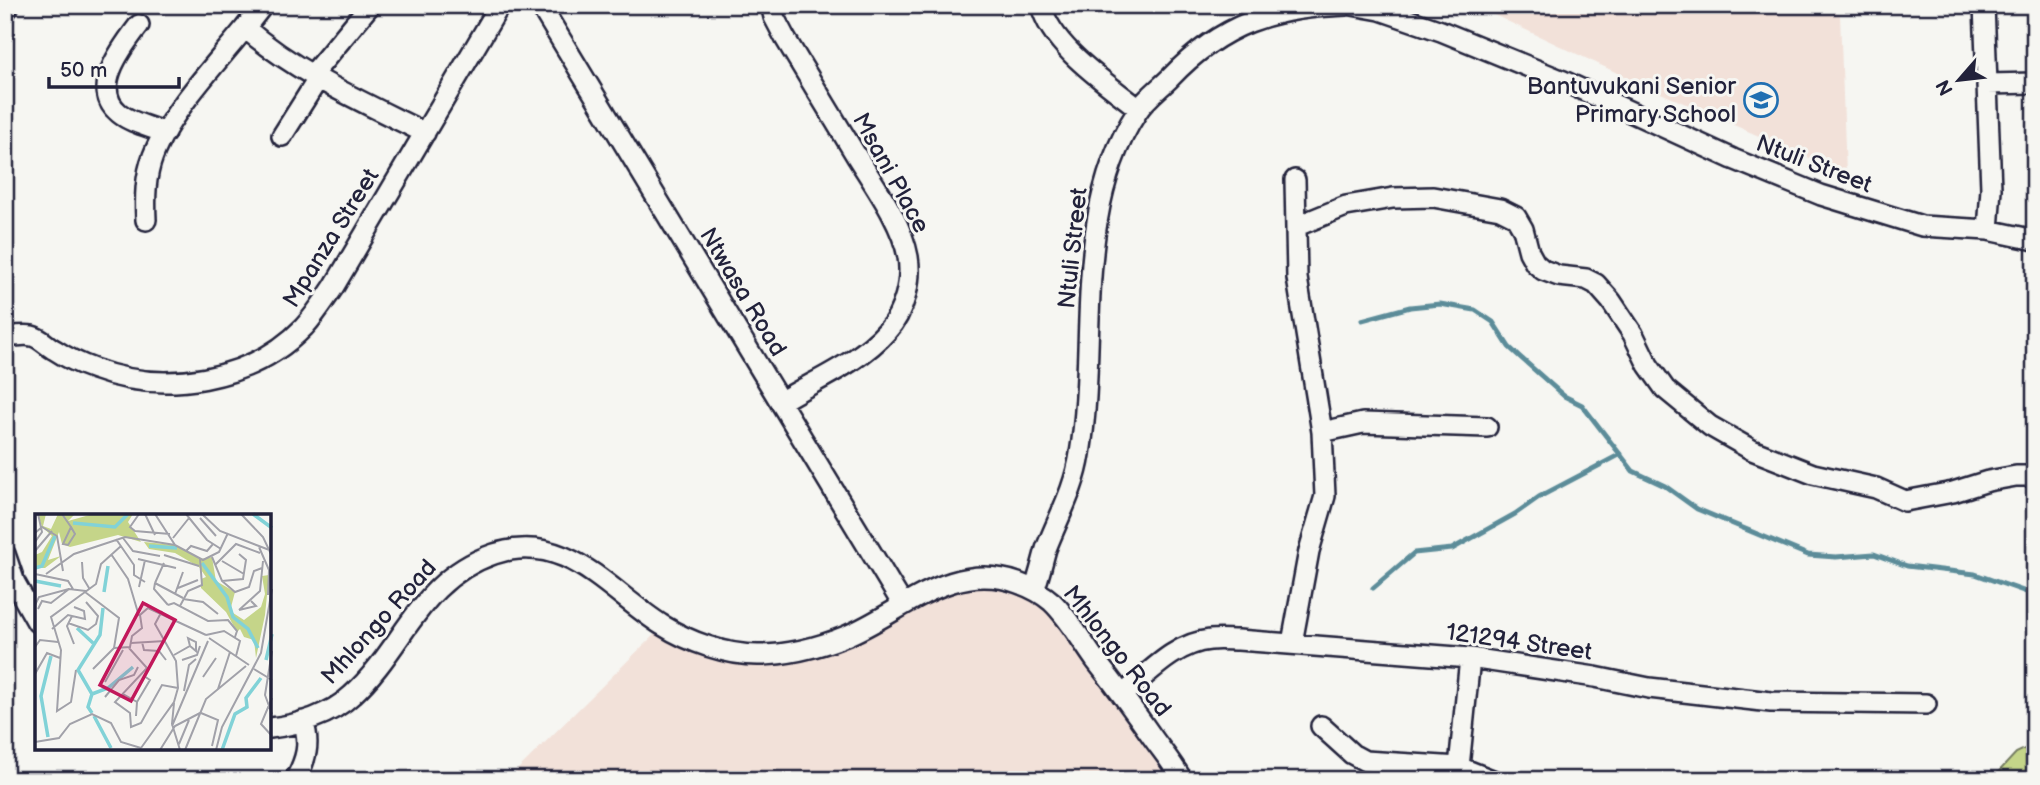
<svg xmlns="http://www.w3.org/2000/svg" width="2040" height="785" font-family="'Balsamiq Sans',sans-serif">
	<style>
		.built { fill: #f2e1d9 }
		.green { fill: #c5d589; stroke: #747c62; stroke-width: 2 }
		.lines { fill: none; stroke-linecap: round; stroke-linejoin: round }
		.stream { stroke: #5b8c99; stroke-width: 5 }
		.minor-casing { stroke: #22223b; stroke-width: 24 }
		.minor { stroke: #f6f6f2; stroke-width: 19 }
		.labels { text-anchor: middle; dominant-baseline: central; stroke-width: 6; stroke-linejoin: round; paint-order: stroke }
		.poi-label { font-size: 24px; fill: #22223b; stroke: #f6f6f2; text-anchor: end }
		.street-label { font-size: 24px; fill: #22223b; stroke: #f6f6f2 }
		.inset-river { fill: none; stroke: #81d2d7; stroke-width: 3.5 }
		.inset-road { fill: none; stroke: #a1a1a9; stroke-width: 2 }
		.view { fill: #c2185b; fill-opacity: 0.15; stroke: #c2185b; stroke-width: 3.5 }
		.inset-edge { fill: none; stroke: #22223b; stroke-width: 3.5 }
	</style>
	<rect width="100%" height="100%" fill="#f6f6f2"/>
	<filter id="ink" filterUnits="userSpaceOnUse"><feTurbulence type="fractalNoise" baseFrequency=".0143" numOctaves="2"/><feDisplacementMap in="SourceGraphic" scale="14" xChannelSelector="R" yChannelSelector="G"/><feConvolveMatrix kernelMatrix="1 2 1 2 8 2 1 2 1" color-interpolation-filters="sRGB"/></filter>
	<g filter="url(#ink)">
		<path class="built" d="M 1473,5 L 1825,5 L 1840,15 L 1846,174 L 1647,87 Z
			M 965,579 L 1033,590 L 1177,772 L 1168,780 L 523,780 L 515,772 L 663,626 L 723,651 L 810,649 Z"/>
		<path class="green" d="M 2035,744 L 2035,772 L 2025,780 L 1991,780 L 2016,753 Z"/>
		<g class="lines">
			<path class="stream" d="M 1362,320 L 1410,307 L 1440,304 L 1475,310 L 1493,322 L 1509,347 L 1520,357 L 1564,396 L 1582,405 L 1633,471 L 1665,486 L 1697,509 L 1808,555 L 1836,557 L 1874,554 L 1907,566 L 1975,574 L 2029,593 L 2035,597
				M 1373,588 L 1414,553 L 1452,549 L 1515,514 L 1539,497 L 1621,454"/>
			<g class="minor-casing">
				<path id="minor" d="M 540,5 L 903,605
					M 771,5 L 774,17 L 785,38 C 809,78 833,118 857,157 C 875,186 902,223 908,257 C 912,281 904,313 887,331 C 859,363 815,380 780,402
					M 1041,5 C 1051,47 1107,83 1139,109
					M 1352,5 L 1380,10 L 1441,31 L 1561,80 L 1733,159 L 1821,195 L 1922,226 L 1988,230 L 2035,240
					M 1984,5 L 1991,189 L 1988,230
					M 5,12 L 9,5
					M 139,25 C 123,46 89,89 119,113 C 131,123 151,127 165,133
					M 245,28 L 263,5
					M 312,75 L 370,5
					M 1987,84 L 2035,83
					M 282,136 L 318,79
					M 146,220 C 145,198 145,177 153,156 C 170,112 215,65 245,28 C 298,74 363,102 425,133
					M 1297,226 L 1346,206 L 1393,198 L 1433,197 L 1500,209 L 1516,217 L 1523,229 L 1529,252 L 1535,263 L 1543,270 L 1559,276 L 1586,279 L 1596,284 L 1611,301 L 1633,334 L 1648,365 L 1665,389 L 1710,426 L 1752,450 L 1813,474 L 1876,488 L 1905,501 L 1953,492 L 1988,481 L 2016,476 L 2035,476
					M 5,336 C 14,337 24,334 32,336 C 41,338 47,346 55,350 C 67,358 80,364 94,369 C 163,395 251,382 304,327 C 315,315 324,301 333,288 L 500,5
					M 1322,432 L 1363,423 L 1487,427
					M 5,554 L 15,583 L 37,622
					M 1034,590 C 1039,577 1042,563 1046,549 C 1058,518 1075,488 1080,454 C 1098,343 1072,211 1137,112 C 1145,99 1159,89 1170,78 C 1222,23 1272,8 1346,5
					M 1292,643 L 1309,551 L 1325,496 L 1322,432 L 1297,278 L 1295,180
					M 1122,695 C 1148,674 1175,643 1210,640 C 1219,639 1229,640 1238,640 L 1470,658 L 1595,677 L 1649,688 L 1771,702 L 1926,704
					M 1321,726 L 1352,754 L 1365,761 L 1459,767 L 1492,780
					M 270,728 C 298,725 331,715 352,695 C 405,647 418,580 494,554 C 566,530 608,591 662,625 C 689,642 726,655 758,655 C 788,655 819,647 846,636 C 902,613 951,559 1018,583 C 1029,587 1043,594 1052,602 C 1069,618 1082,642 1096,661 C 1116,686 1135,712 1153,738 C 1163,752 1174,765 1182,780
					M 1459,767 L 1470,658
					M 295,780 C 306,760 311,744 303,721"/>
			</g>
			<use href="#minor" class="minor"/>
		</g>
	</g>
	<defs>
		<g id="school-ring" transform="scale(1.75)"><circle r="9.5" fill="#f6f6f2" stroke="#1f6fb2" stroke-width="1.5"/><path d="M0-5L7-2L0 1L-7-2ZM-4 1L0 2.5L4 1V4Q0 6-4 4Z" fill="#1f6fb2"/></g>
	</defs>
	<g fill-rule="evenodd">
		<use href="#school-ring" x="1761" y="100"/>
	</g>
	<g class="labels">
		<g class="poi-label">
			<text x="1736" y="86">Bantuvukani Senior<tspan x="1736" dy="28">Primary School</tspan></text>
		</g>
		<g class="street-label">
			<text transform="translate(1814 164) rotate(21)">Ntuli Street</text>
			<text transform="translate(891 173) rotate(61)">Msani Place</text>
			<text transform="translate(331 238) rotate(-58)">Mpanza Street</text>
			<text transform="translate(1073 248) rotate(-84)">Ntuli Street</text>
			<text transform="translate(743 292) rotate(59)">Ntwasa Road</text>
			<text transform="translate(379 622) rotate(-48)">Mhlongo Road</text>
			<text transform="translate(1519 642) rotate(8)">121294 Street</text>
			<text transform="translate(1117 651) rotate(52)">Mhlongo Road</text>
		</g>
	</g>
	<g transform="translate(35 514)">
		<rect width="236" height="236" fill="#f6f6f2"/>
		<path d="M 3,0 L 11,0 L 8,12 L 16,15 L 23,0 L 40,0 L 33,7 L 58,0 L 98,0 L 93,8 L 106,28 L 83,21 L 35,33 L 27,30 L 24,18 L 13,46 L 26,42 L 10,54 L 0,54 L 0,41 L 7,38 L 17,22 L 7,13 ZM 109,28 L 140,31 L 166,45 L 177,43 L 181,67 L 200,78 L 195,97 L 209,106 L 226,93 L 230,80 L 227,62 L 234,61 L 230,101 L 221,144 L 219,126 L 209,123 L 205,115 L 202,118 L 191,98 L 166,74 L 166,65 L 171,63 L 164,53 L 140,39 L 114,35 Z" fill="#c5d589"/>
		<path class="inset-river" d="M 218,0 L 237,14M 38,9 L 80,13 L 93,0M 114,32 L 142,34M 167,49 L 192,83 L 198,103 L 213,115 L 223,134M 0,54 L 7,52 L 20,22M 0,67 L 26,72M 69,78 L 73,52M 42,114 L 58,129M 231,146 L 237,120M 57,180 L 73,174 L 98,153M 57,199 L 53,193 L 57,180 L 43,156 L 65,121 L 68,94M 59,202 L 76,234M 13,223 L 6,182 L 16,142M 187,236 L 200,200 L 212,193 L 211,184 L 226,164"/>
		<path class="inset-road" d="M 27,0 L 36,13 L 28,30 L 33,31 L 40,20 L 36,13M 104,0 L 95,13 L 100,17 L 135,20M 110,0 L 120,21M 120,0 L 140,31M 151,0 L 172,26 L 186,35M 167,0 L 185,17 L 237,37M 206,0 L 228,23 L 236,40M 165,4 L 181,22M 0,19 L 7,13 L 22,22 L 28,57M 88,24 L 98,37 L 125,42M 138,24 L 154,4M 81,25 L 99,51 L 99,61 L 110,68M 0,28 L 7,18 L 3,0M 224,33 L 234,56 L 233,81M 0,37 L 17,17M 151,37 L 156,32 L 172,37 L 178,30M 76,40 L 93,65 L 104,102M 129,41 L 164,52M 177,43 L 187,67 L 200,78 L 214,73 L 219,57 L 227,54M 103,45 L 141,54M 187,47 L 209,60M 47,48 L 48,64 L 54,74M 180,51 L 201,30 L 225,39M 0,60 L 33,67 L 38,75M 11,60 L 39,40 L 90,23 L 140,31 L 168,46 L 184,38 L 193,19M 187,67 L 208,65 L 211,46 L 204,40M 120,69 L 148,84M 120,69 L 119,75 L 133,91M 120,69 L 129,49M 104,73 L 110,46M 143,74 L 163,66M 50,78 L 84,104 L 79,134M 140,80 L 148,58M 148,85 L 168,88 L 183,100M 0,91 L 4,83 L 34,75M 133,91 L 139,89 L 173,107 L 193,106 L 202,117 L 200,123M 145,92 L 153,77 L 167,71 L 165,45M 3,95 L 7,87 L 16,89 L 34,75 L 51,77M 204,96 L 225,77 L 228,47M 204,96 L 221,92 L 216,87M 37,102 L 32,112 L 39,130M 33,109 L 53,116 L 61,110 L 63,102 L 51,88M 17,115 L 33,101 L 50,105 L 49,97 L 39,93M 171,121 L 189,117 L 205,127 L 201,142M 174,124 L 214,151M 107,128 L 109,136 L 124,137 L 131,146M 96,129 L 130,127M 0,133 L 5,126 L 23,128M 79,134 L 95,133 L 97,122 L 107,114 L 105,101 L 113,94 L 171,121M 94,134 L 112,154 L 80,188 L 95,199 L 96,213 L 106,209 L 127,171 L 143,174M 237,137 L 230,181 L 237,200M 139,141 L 155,132 L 161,137 L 161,128 L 153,124 L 155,132M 147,146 L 162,141 L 165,132M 58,155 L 79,134M 219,155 L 237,166M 41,156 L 36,188 L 22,197 L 26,136 L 16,103 L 61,70 L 66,50 L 86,32M 0,160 L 12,139 L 25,144M 168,163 L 181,144M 70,168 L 88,136M 183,175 L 195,138M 149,177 L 154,151 L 161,145M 88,180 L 102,188 L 101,202M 70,183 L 84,166 L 99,161 L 103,153M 237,184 L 226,210 L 237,222M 102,188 L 115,166 L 109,162M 139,189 L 137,210 L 145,236M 166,199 L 183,206 L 177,232M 137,212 L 173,127M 0,228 L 24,224 L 35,210 L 57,200 L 76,209 L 86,228 L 106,234M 144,230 L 154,206M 106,234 L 139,188 L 143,174 L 141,147 L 120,110 L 127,97M 125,236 L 140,212 L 165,199M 150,236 L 171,185 L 211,152M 181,236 L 187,213 L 226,139 L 237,75"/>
		<path class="view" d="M 108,89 L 140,106 L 96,187 L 65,171 Z"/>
		<rect width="236" height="236" class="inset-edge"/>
	</g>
	<rect width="2040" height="785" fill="none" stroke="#f6f6f2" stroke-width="28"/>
	<rect x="14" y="14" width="2012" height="757" fill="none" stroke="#22223b" stroke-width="2.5" filter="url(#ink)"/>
	<g transform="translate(1959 80) rotate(242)" stroke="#f6f6f2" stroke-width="5" paint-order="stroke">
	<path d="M0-5L12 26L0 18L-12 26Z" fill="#22223b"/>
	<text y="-10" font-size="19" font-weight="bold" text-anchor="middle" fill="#22223b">N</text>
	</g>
	<path d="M49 77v10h130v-10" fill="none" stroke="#22223b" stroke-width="3.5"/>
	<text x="60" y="77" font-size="21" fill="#22223b" stroke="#f6f6f2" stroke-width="5" paint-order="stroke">50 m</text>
</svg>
